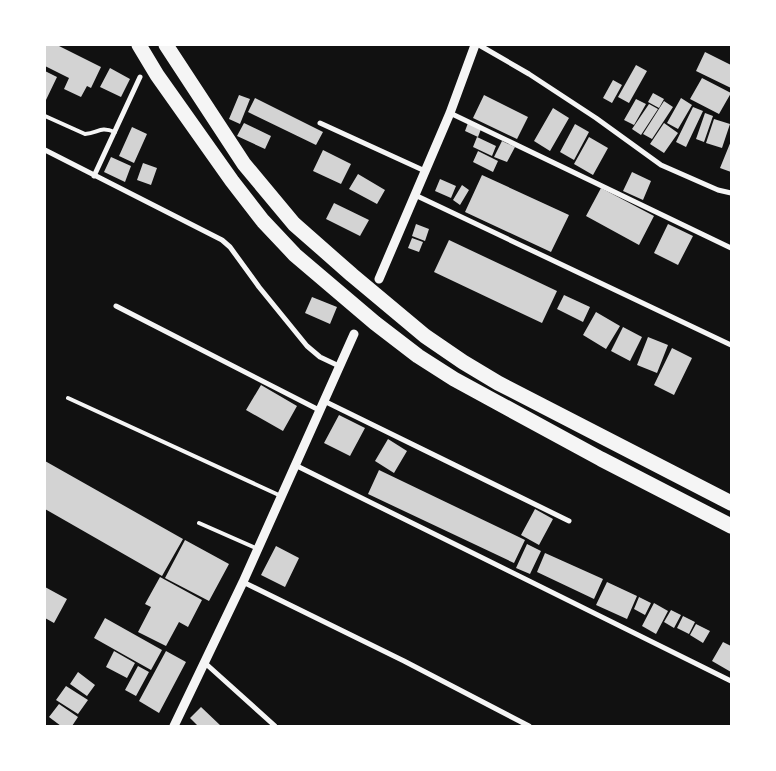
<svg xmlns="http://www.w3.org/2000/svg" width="776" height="771" font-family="'Public Sans',sans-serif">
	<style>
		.building { fill: #d3d3d3 }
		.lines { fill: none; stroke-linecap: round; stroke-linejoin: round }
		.service { stroke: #f5f5f5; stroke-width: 4 }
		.minor { stroke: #f5f5f5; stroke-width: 5 }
		.tertiary { stroke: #f5f5f5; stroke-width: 9 }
		.motorway { stroke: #f5f5f5; stroke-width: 15 }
	</style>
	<rect width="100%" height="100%" fill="#111"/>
	<path class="building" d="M 45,45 L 57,45 L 101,67 L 91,88 L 87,86 L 81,97 L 64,89 L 69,78 L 45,66 Z
		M 705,52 L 731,65 L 731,88 L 696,71 Z
		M 636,65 L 647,71 L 629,103 L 618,97 Z
		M 110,68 L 130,79 L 121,97 L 100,87 Z
		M 45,71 L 57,77 L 45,102 Z
		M 702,78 L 731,93 L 719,114 L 690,99 Z
		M 613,80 L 622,85 L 612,103 L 603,98 Z
		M 653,93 L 664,99 L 659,108 L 648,102 Z
		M 239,95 L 250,99 L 240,124 L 229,119 Z
		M 484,95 L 528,117 L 517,139 L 473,118 Z
		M 255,98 L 323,132 L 316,145 L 248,112 Z
		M 681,98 L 692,105 L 678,129 L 667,123 Z
		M 636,99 L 646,104 L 634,125 L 624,120 Z
		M 664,101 L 673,107 L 652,139 L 643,134 Z
		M 649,104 L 658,109 L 641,135 L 632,129 Z
		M 693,107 L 703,111 L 686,147 L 676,142 Z
		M 553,108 L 569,118 L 550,151 L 534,141 Z
		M 705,113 L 713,116 L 704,142 L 696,139 Z
		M 714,119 L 730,124 L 722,148 L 706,143 Z
		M 244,123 L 271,136 L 265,149 L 237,136 Z
		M 468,123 L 481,129 L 478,137 L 465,131 Z
		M 664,123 L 678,133 L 664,153 L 650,144 Z
		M 575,124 L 589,132 L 574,160 L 560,152 Z
		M 132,127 L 147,134 L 134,163 L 119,156 Z
		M 477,137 L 496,146 L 492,156 L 473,147 Z
		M 589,137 L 608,148 L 593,175 L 574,164 Z
		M 502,141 L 515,147 L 507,162 L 494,157 Z
		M 731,141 L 731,172 L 720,168 Z
		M 323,150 L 351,164 L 341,184 L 313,171 Z
		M 478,151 L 498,161 L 493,172 L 473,162 Z
		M 111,157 L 131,166 L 125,182 L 104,172 Z
		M 143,163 L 157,168 L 151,185 L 137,180 Z
		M 632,172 L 651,181 L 643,200 L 623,191 Z
		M 358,174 L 385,190 L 377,204 L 349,189 Z
		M 482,175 L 569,215 L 551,252 L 465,212 Z
		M 440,179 L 456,186 L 451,198 L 435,191 Z
		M 462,185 L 469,190 L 460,205 L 453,200 Z
		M 601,188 L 654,216 L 639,245 L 586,216 Z
		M 334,203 L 369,220 L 360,236 L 326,219 Z
		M 416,224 L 429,229 L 425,241 L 412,236 Z
		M 668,224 L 693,236 L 678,265 L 654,253 Z
		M 412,238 L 423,242 L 419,252 L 408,248 Z
		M 449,240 L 557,291 L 542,323 L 434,272 Z
		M 564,295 L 590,307 L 583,322 L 557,309 Z
		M 312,297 L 337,307 L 330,324 L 305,313 Z
		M 596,312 L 620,326 L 606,349 L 583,335 Z
		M 623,327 L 642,337 L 630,361 L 611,351 Z
		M 648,337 L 668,345 L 657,373 L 637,365 Z
		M 672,348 L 692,358 L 674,395 L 654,385 Z
		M 261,385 L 297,406 L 283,431 L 246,410 Z
		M 339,415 L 365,428 L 350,456 L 324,443 Z
		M 388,439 L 407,451 L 394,473 L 375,461 Z
		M 45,461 L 183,539 L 162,576 L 45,509 Z
		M 379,470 L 525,540 L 514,563 L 368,494 Z
		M 535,509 L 553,519 L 539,545 L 521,535 Z
		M 185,540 L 229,564 L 209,601 L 165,578 Z
		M 527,544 L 541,551 L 530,574 L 516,568 Z
		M 276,546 L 299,558 L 285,587 L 261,575 Z
		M 545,553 L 603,579 L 594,599 L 537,572 Z
		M 160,577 L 202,600 L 188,627 L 179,622 L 166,646 L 138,632 L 151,607 L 145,604 Z
		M 607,582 L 637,596 L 627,619 L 596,605 Z
		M 45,587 L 67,599 L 54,623 L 45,618 Z
		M 639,597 L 651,603 L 645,615 L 634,609 Z
		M 654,603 L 668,611 L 656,634 L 642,626 Z
		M 671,610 L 681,615 L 674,628 L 664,622 Z
		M 683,616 L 695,622 L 689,634 L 677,628 Z
		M 105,618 L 162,650 L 151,670 L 94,638 Z
		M 696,624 L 710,631 L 703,643 L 690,635 Z
		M 723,642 L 731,646 L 731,672 L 712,661 Z
		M 114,651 L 135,663 L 127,678 L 106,667 Z
		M 166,651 L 186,662 L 159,713 L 139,701 Z
		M 138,666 L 149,672 L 136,696 L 125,690 Z
		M 78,672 L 95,685 L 87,696 L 70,684 Z
		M 66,686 L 88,700 L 78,714 L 56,700 Z
		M 59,704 L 78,717 L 72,726 L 61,726 L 49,717 Z
		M 201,707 L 221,726 L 198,726 L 190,718 Z"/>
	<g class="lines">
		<path class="service" d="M 45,116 L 85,134 C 99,133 99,126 115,132
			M 68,398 L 281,496
			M 199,523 L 258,549"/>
		<path class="minor" d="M 479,45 L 529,74 L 596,118 L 661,165 L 718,190 L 731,193
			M 450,113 L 731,248
			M 320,123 L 425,171
			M 45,150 L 222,240 L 230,247 L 259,287 L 307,346 L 320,357 L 339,366
			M 94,176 L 140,77
			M 415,195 L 731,345
			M 116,306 L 319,410
			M 324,401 L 569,521
			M 295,465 L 731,681
			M 243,582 L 404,661 L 529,726
			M 205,663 L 275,726"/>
		<path class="tertiary" d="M 379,279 L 450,113 L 475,45
			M 174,726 L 243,582 L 354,334"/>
		<path class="motorway" d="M 139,45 L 157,75 L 232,181 L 263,221 L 295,255 L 375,323 L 418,356 L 454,379 L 601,459 L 731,526
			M 166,45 L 244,164 L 294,224 L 352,275 L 425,336 L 463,362 L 498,383 L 731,503"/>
	</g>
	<rect width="776" height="771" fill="none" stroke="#ffffff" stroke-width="92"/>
</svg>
